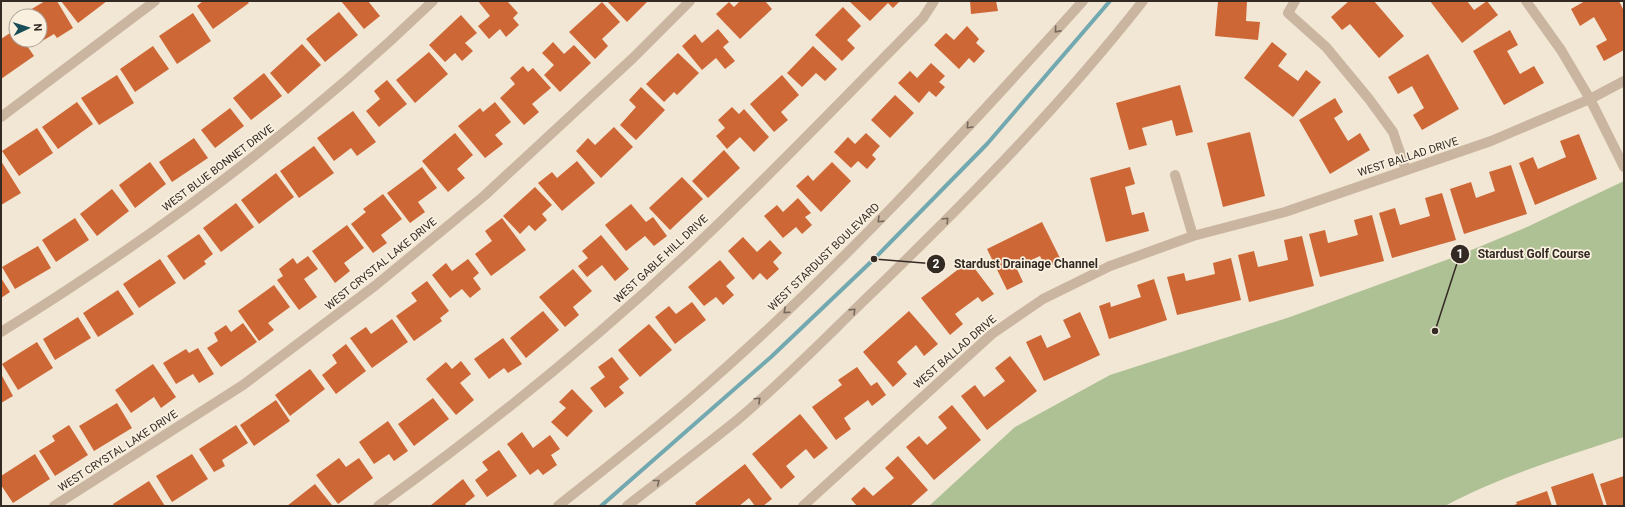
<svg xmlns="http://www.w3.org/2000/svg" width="1625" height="507" font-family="Roboto,sans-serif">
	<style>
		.green { fill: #aec194 }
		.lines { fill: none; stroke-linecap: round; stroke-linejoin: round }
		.stream { stroke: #72a8b0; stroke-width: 4 }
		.building { fill: #cd6736 }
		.minor { stroke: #cab6a0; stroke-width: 10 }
		.tertiary { stroke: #cab6a0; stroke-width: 10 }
		.oneway { stroke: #77695c }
		.labels { text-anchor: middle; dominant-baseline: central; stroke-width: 3.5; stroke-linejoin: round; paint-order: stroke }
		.street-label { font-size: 11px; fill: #332a24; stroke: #faf0e0 }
		.leader { fill: none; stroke: #332a24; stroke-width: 1.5 }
		.callout-dot { fill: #332a24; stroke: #faf0e0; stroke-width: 1.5 }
		.mark-label { font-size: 12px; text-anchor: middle; font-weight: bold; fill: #fff }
		.callout-label { font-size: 12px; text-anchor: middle; font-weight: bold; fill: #332a24; stroke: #faf0e0; stroke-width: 3.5; stroke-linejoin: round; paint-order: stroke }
	</style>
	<rect width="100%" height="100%" fill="#f2e6d4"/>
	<path class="green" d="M 1624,181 L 1624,437 C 1564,457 1501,476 1445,506 L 929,506 L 1015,427 L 1110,375 L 1290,317 L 1457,256 L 1527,227 Z"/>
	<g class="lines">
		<path class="stream" d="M 601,506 L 771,357 L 874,259 L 987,144 L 1110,1"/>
	</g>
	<path class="building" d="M 45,1 L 57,1 L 73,28 L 57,38 L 54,34 L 32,47 L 28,40 L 40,40 L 40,16 L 20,16 Z
		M 61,1 L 107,1 L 78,23 Z
		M 203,1 L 247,1 L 249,3 L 213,29 L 197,6 Z
		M 341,1 L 368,1 L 380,16 L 364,29 Z
		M 478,1 L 507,1 L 518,13 L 513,18 L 519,25 L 506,37 L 500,29 L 489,39 L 478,26 L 490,16 Z
		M 607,1 L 648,1 L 627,22 Z
		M 740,1 L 765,1 L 772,9 L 740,39 L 716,14 L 729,2 L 734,7 Z
		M 849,1 L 900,1 L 893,8 L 888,3 L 870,21 Z
		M 970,1 L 996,1 L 998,11 L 971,14 Z
		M 1218,1 L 1247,1 L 1246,21 L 1260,22 L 1258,40 L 1215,36 Z
		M 1349,1 L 1374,1 L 1404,36 L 1379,58 L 1350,24 L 1342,30 L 1331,17 Z
		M 1430,1 L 1467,1 L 1474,10 L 1487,1 L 1498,15 L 1462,43 Z
		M 1585,1 L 1619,1 L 1624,11 L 1624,50 L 1604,61 L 1596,46 L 1607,40 L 1594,17 L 1580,26 L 1571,9 Z
		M 602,2 L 620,22 L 602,39 L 608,46 L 595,59 L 569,32 Z
		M 843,7 L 861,26 L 847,40 L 855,48 L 842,61 L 815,35 Z
		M 339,12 L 358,35 L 325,62 L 306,39 Z
		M 193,13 L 211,41 L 177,64 L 159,36 Z
		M 461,15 L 477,33 L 465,43 L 473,51 L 462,61 L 455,53 L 445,62 L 429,45 Z
		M 967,26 L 979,39 L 976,43 L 985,51 L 974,63 L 969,58 L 959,69 L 934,45 L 946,33 L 954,40 Z
		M 16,29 L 16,40 L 23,40 L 34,56 L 1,79 L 1,39 Z
		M 718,29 L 729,42 L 723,47 L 735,61 L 725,69 L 716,58 L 702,70 L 682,46 L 695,34 L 702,43 Z
		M 1510,30 L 1518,45 L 1507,51 L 1520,74 L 1534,66 L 1544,83 L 1504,105 L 1473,51 Z
		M 553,42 L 564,54 L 574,45 L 591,63 L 560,92 L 544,75 L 554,65 L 542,53 Z
		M 1272,42 L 1287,54 L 1278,66 L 1298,81 L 1306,70 L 1321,82 L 1293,117 L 1244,78 Z
		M 302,44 L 321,65 L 288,94 L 270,73 Z
		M 153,46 L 169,69 L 135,92 L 120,69 Z
		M 813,46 L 837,69 L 825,81 L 816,73 L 802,87 L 787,73 Z
		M 429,52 L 448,74 L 415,103 L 396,80 Z
		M 678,53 L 699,73 L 677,95 L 674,92 L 664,102 L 646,84 Z
		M 1428,54 L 1459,109 L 1422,130 L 1413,115 L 1424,108 L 1412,86 L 1398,94 L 1388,77 Z
		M 931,63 L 945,76 L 939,82 L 945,87 L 936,97 L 929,91 L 919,103 L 898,83 L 910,71 L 917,78 Z
		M 523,66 L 528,72 L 533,68 L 551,88 L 532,104 L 539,112 L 524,125 L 500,98 L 515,84 L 510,78 Z
		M 264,73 L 282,96 L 251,120 L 233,98 Z
		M 117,75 L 134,103 L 99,125 L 81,98 Z
		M 782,75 L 799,95 L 781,112 L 788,120 L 774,132 L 750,104 Z
		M 387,80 L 407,104 L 379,127 L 366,111 L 380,99 L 374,91 Z
		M 1180,85 L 1193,132 L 1176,136 L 1172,120 L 1142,128 L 1147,145 L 1129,150 L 1116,103 Z
		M 641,87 L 665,110 L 636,140 L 620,125 L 636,107 L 629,100 Z
		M 895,95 L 914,113 L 890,138 L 871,120 Z
		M 1335,98 L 1343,112 L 1334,118 L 1348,141 L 1360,133 L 1370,150 L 1330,174 L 1299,120 Z
		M 77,102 L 93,124 L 58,149 L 42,127 Z
		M 495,102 L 511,122 L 495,135 L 503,144 L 485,158 L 458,126 L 480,108 L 483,112 Z
		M 732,107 L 739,114 L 744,109 L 769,137 L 754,152 L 740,137 L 727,149 L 716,136 L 725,128 L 718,120 Z
		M 230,108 L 244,126 L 215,148 L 201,130 Z
		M 353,111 L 376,142 L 357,156 L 351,148 L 334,161 L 317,138 Z
		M 614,127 L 633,147 L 601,178 L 576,151 L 588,138 L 595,145 Z
		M 37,128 L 53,153 L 19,176 L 2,151 Z
		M 1250,132 L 1265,196 L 1223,207 L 1207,143 Z
		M 455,133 L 473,155 L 457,169 L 465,178 L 448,192 L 422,161 Z
		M 866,133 L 880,146 L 872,155 L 876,159 L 867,169 L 858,161 L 851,168 L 834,152 L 848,137 L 855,144 Z
		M 1579,134 L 1597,179 L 1535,205 L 1519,163 L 1533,157 L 1538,169 L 1566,157 L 1560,141 Z
		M 194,138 L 208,158 L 172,182 L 159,162 Z
		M 314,146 L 334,173 L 299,198 L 280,171 Z
		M 724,150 L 740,168 L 708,198 L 692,181 Z
		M 1,161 L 21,193 L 1,205 Z
		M 577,161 L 595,183 L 562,211 L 538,183 L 552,172 L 557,178 Z
		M 150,162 L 166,184 L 135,208 L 119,185 Z
		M 832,162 L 851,181 L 821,212 L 796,186 L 808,175 L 813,181 Z
		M 1511,165 L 1527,214 L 1464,234 L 1450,189 L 1471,182 L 1476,198 L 1495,191 L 1489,172 Z
		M 422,167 L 437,188 L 418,202 L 425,212 L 410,223 L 387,193 Z
		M 1130,167 L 1135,184 L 1125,187 L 1132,215 L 1144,212 L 1149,231 L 1106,242 L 1090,178 Z
		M 276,173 L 294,197 L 259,224 L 241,200 Z
		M 682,177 L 703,199 L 670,230 L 649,208 Z
		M 535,187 L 552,205 L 542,214 L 547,220 L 535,231 L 529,225 L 520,234 L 503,216 Z
		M 112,189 L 129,211 L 97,236 L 80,214 Z
		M 1442,193 L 1456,240 L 1392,258 L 1379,213 L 1395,208 L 1400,225 L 1430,216 L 1425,198 Z
		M 383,194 L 402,219 L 381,235 L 387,243 L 373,253 L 351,224 L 366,212 L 363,209 Z
		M 798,198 L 811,213 L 805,217 L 812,225 L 802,234 L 796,227 L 783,238 L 764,216 L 777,205 L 783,212 Z
		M 236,203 L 254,227 L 221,252 L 203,228 Z
		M 631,204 L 646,222 L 653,217 L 667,236 L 654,246 L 645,236 L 626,251 L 605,225 Z
		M 1372,215 L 1384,261 L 1320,277 L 1309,234 L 1325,230 L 1328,243 L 1358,235 L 1354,220 Z
		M 75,218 L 89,240 L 56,262 L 42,240 Z
		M 502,218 L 526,250 L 491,276 L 475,254 L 492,241 L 485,231 Z
		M 1042,222 L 1061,260 L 1046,268 L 1040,256 L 1016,267 L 1023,282 L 1007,290 L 987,249 Z
		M 347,225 L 364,248 L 344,263 L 350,271 L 335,283 L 312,251 Z
		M 199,234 L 213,254 L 204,261 L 206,264 L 184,280 L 167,256 Z
		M 601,235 L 629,269 L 615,281 L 602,265 L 587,277 L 578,266 L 588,258 L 582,251 Z
		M 1302,236 L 1314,286 L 1249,302 L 1238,255 L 1254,251 L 1258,267 L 1288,260 L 1284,240 Z
		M 743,237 L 757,252 L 770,240 L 782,253 L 773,262 L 779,269 L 767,280 L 760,273 L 753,280 L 728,251 Z
		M 38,246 L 51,268 L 15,289 L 2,267 Z
		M 308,256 L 318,269 L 304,279 L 317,297 L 299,310 L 277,280 L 283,276 L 279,269 L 293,258 L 297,264 Z
		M 1231,258 L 1241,300 L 1177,315 L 1167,277 L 1184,273 L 1186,281 L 1215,274 L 1213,263 Z
		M 160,259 L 176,283 L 139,308 L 123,284 Z
		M 468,259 L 479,273 L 473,278 L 481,289 L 470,298 L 462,289 L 450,298 L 432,275 L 446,263 L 452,271 Z
		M 720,260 L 735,278 L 726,286 L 734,295 L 723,305 L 716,297 L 704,306 L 688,287 Z
		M 969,261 L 994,294 L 982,302 L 978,297 L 955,314 L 963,324 L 950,335 L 921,298 Z
		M 573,269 L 592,291 L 573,307 L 579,315 L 565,327 L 539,297 Z
		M 1,278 L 10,292 L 1,298 Z
		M 1154,279 L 1167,320 L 1109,339 L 1099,306 L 1110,302 L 1111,307 L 1141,297 L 1137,285 Z
		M 427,281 L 449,311 L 440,318 L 442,321 L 414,341 L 396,316 L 417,301 L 411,293 Z
		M 274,285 L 290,307 L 268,323 L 274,330 L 259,341 L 238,311 Z
		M 118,290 L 134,314 L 98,337 L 83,313 Z
		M 692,302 L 706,320 L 675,344 L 655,317 L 669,306 L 676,314 Z
		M 543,311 L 559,330 L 526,358 L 510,338 Z
		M 909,311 L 938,344 L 924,356 L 916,345 L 897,362 L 907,374 L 893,387 L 863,352 Z
		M 1080,312 L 1100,355 L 1044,381 L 1026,342 L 1041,335 L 1047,348 L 1071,337 L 1063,320 Z
		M 78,317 L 91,338 L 55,360 L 43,339 Z
		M 392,319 L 408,342 L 372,368 L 350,338 L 366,327 L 371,334 Z
		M 243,323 L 257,342 L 221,367 L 207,348 L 218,341 L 214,333 L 226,325 L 231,332 Z
		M 649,324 L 672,350 L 640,377 L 618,350 Z
		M 503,338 L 522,364 L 508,373 L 504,368 L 489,379 L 474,359 Z
		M 37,342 L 53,368 L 18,390 L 2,364 Z
		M 346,344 L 366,371 L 336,394 L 322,375 L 337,363 L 332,355 Z
		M 198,348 L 214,374 L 199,383 L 193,374 L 176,384 L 163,363 L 186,349 L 189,353 Z
		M 1010,356 L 1037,391 L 987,430 L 961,396 L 975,385 L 984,397 L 1005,381 L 995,368 Z
		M 612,357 L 629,379 L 619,387 L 624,393 L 605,408 L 590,388 L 605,377 L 598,367 Z
		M 461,361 L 471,374 L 460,383 L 474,400 L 456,415 L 426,379 L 446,362 L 452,369 Z
		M 153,364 L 176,397 L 161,408 L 154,397 L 131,413 L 115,390 Z
		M 857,367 L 871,386 L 877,382 L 886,395 L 872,406 L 868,400 L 844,418 L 851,429 L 836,440 L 812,407 L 842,385 L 838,380 Z
		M 310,369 L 325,389 L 290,416 L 275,395 Z
		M 1,374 L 13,396 L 1,403 Z
		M 572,389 L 593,411 L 567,437 L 551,422 L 566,408 L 559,402 Z
		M 433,398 L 449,419 L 414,446 L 398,424 Z
		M 276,400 L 290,421 L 254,446 L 240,425 Z
		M 117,403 L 132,428 L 94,451 L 79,426 Z
		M 952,405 L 981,440 L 934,480 L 906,447 L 919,436 L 927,445 L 947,428 L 938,417 Z
		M 800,414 L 828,448 L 814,459 L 806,449 L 786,466 L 795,477 L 781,489 L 752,454 Z
		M 388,421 L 408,451 L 394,461 L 389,454 L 374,464 L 359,442 Z
		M 69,425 L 88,455 L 55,476 L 39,451 L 55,441 L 52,436 Z
		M 236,425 L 248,443 L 222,460 L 225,466 L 214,472 L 199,449 Z
		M 522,432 L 533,448 L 550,435 L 560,449 L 551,455 L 557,465 L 543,475 L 538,469 L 530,475 L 507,444 Z
		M 499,450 L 517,476 L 487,497 L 475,480 L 488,470 L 482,462 Z
		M 35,454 L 50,479 L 13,503 L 1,485 L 1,476 Z
		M 192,454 L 208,479 L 172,502 L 156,476 Z
		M 898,456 L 928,490 L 910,506 L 857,506 L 851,499 L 864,487 L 873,496 L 894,478 L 885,468 Z
		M 339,458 L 346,467 L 359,458 L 373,478 L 338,504 L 316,475 Z
		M 745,464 L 772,499 L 763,506 L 755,506 L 749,498 L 739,506 L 697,506 L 695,503 Z
		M 1593,473 L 1604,506 L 1557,506 L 1551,487 Z
		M 1624,476 L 1624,506 L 1607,506 L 1600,484 Z
		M 463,479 L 475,496 L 465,504 L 467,506 L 430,506 Z
		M 149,481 L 165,506 L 114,506 L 113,504 Z
		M 315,484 L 332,505 L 287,506 Z
		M 1547,491 L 1552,506 L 1511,506 L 1517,504 L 1516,502 Z"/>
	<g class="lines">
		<path class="minor" d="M 1295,1 L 1288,13 L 1326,47 L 1369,99 L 1393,132 L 1406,170
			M 1526,1 L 1561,50 L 1590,99 L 1624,167
			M 1,117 L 155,1
			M 1175,175 L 1193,236
			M 1,332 C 156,236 301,128 433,1
			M 54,506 L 243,385 L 376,285 L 484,196 L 633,58 L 690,1
			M 378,506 C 487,428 591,343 689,252 C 769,177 846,96 923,18 L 934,1
			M 803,506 L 992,334 L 1043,299 L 1110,266 L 1193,236 L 1285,212 L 1491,141 L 1590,99 L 1624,81"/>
		<path class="tertiary" d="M 558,506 C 602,471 647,436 689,400 C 831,278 958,140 1083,1
			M 627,506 C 663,478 700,450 736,421 C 785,380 830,333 876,289 C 970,198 1062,104 1143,1"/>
	</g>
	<defs><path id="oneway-chevron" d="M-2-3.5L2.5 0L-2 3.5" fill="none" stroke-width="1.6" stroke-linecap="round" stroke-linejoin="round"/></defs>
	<g class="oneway">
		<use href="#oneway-chevron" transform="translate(1057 30) rotate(132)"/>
		<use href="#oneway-chevron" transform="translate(969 126) rotate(133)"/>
		<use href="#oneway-chevron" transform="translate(880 220) rotate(136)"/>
		<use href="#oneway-chevron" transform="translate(946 220) rotate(-46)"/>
		<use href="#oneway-chevron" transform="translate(786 311) rotate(138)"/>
		<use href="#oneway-chevron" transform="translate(853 311) rotate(-44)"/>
		<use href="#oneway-chevron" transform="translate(758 400) rotate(-43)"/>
		<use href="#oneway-chevron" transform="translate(657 482) rotate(-38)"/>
	</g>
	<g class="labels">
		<g class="street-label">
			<text transform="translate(1408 157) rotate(-18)">WEST BALLAD DRIVE</text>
			<text transform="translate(218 168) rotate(-37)">WEST BLUE BONNET DRIVE</text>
			<text transform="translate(824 257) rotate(-44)">WEST STARDUST BOULEVARD</text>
			<text transform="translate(661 259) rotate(-43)">WEST GABLE HILL DRIVE</text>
			<text transform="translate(381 264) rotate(-39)">WEST CRYSTAL LAKE DRIVE</text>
			<text transform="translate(955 352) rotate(-41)">WEST BALLAD DRIVE</text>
			<text transform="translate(118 451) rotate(-33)">WEST CRYSTAL LAKE DRIVE</text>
		</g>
	</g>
	<path class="leader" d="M1435 331L1460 254M874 259L936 264"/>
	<g class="callout-dot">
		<circle cx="1435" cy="331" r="4"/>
		<circle cx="874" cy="259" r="4"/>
		<circle cx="1460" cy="254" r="10"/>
		<circle cx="936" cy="264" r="10"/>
	</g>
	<g class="mark-label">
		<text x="1460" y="258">1</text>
		<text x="936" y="268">2</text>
	</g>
	<g class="callout-label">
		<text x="1534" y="258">Stardust Golf Course</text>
		<text x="1026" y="268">Stardust Drainage Channel</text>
	</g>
	<rect width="1625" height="507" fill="none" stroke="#332a24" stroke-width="4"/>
	<g transform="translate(28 28) rotate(86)"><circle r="19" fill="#faf0e0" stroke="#aaa195"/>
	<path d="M0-3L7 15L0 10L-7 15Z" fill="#174d56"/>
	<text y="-6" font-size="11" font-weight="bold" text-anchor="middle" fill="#332a24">N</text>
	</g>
</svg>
